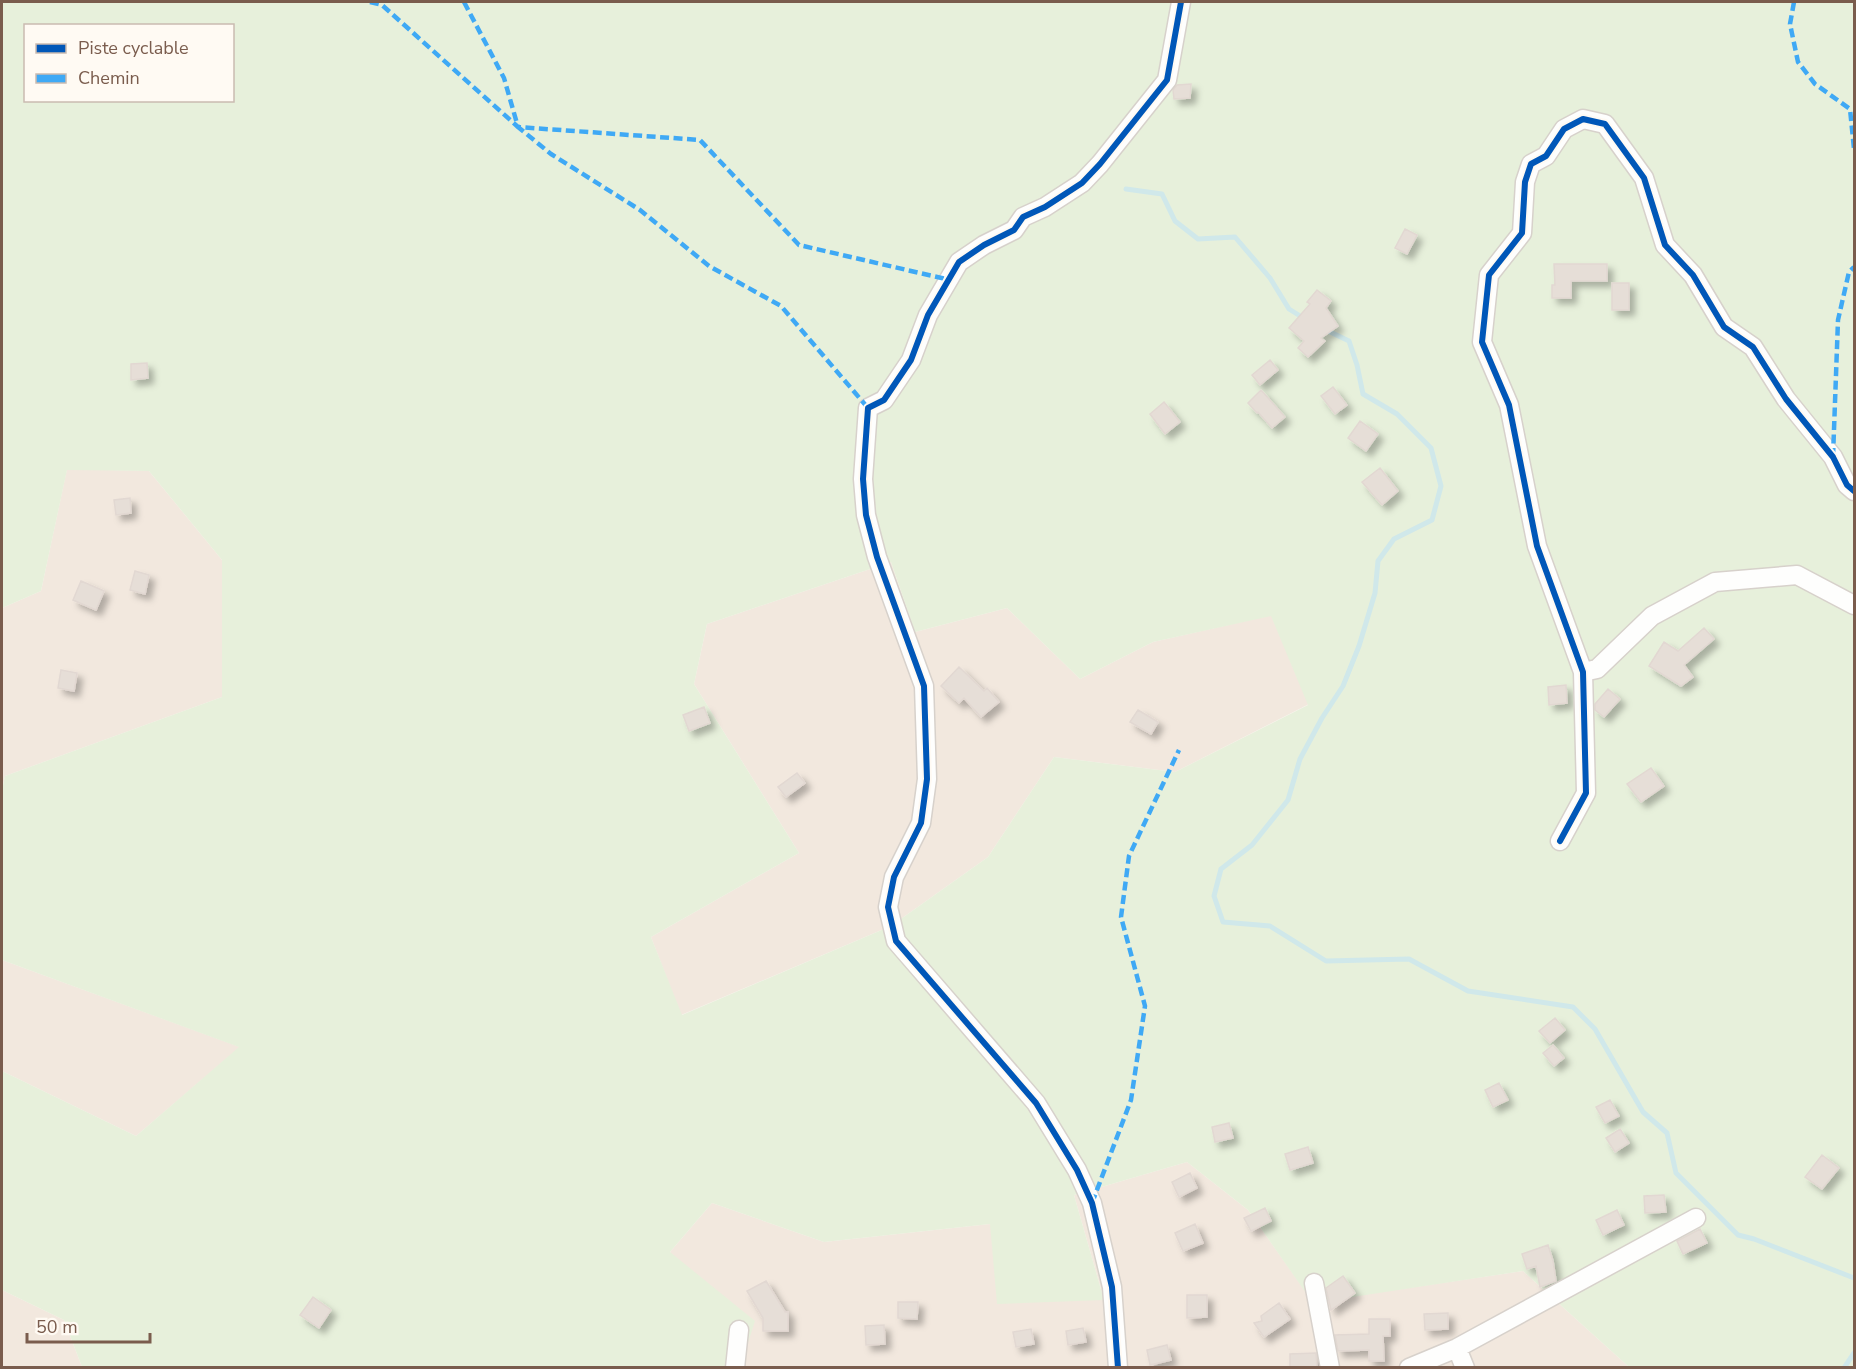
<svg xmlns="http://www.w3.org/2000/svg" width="1856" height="1369" font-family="'Nunito Sans',sans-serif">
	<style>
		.residential { fill: #f2e8de }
		.green { fill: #e7f0db; fill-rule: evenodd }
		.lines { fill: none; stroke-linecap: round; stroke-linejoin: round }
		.stream { stroke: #d0e8ea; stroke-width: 5 }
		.building { fill: #e6ded7; stroke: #e2d8d2; stroke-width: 1.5; filter: url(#shadow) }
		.street-casing { stroke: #d7d1cb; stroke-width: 21 }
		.street { stroke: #fefefd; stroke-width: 18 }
		.quiet { stroke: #3fa9f5; stroke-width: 4.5; stroke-dasharray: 9 4.5; stroke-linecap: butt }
		.cycleway-casing { stroke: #fffaf3; stroke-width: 10 }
		.cycleway { stroke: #0057b8; stroke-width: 6 }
	</style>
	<defs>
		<filter id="shadow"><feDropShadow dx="5.5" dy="5.5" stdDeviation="3" flood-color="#0004"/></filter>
	</defs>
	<rect width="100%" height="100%" fill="#f9f5f0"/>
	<path class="residential" d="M 67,469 L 149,471 L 222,560 L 222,697 L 5,776 L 2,790 L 2,608 L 41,591 Z
		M 891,562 L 915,632 L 1007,608 L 1080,679 L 1153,642 L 1272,615 L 1309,704 L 1175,772 L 1054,757 L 988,857 L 891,926 L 681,1015 L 651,937 L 799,853 L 694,684 L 707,624 Z
		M 2,960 L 240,1047 L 136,1136 L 2,1071 Z
		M 1187,1162 L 1248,1210 L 1313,1302 L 1523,1271 L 1629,1367 L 740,1367 L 670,1252 L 712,1203 L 824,1242 L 990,1224 L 1104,1300 L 1074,1195 Z
		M 2,1290 L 64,1320 L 82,1367 L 2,1368 Z"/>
	<path class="green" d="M 2,2 L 1854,2 L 1854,1367 L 1629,1367 L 1523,1271 L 1313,1303 L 1248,1210 L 1187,1162 L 1074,1195 L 1104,1300 L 997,1304 L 990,1224 L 824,1242 L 712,1203 L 670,1252 L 755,1321 L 740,1367 L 82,1367 L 64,1320 L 2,1290 L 2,1071 L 136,1136 L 239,1047 L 2,960 L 2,790 L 5,776 L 222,697 L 222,560 L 149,471 L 67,470 L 41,591 L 2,608 ZM 26,26 L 232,26 L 232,100 L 26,100 ZM 891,562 L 915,632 L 1007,608 L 1080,679 L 1153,642 L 1271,616 L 1308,705 L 1175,772 L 1054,757 L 988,857 L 891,926 L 682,1015 L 651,937 L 799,853 L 694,684 L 707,624 Z"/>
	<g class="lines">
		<path class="stream" d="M 1126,189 L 1162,194 L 1175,221 L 1198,239 L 1235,237 L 1270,278 L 1289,309 L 1305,319
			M 1324,329 L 1349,341 L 1357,365 L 1363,394 L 1397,414 L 1431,448 L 1441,486 L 1432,520 L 1394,539 L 1378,561 L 1375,593 L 1359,646 L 1343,686 L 1322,718 L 1300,759 L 1288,800 L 1252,845 L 1221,869 L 1214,896 L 1223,922 L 1270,926 L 1326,961 L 1409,959 L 1468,991 L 1573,1007 L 1595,1029 L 1643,1112 L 1667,1133 L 1676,1173 L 1738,1235 L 1754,1239 L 1854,1278
			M 1844,1368 L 1854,1353"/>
	</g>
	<path class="building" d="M 1191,84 L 1190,98 L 1174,99 L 1173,90 L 1177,85 Z
		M 1405,229 L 1417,235 L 1407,254 L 1395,248 Z
		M 1554,264 L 1607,264 L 1607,281 L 1571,281 L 1571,298 L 1552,298 L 1552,285 L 1555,285 Z
		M 1612,283 L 1629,283 L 1629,310 L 1612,310 Z
		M 1317,290 L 1331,301 L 1326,308 L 1338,326 L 1321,338 L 1325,341 L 1308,357 L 1298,348 L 1304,341 L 1289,328 L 1310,304 L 1307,302 Z
		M 1270,360 L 1278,370 L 1260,385 L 1252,375 Z
		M 147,363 L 148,378 L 131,380 L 131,364 Z
		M 1333,387 L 1347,405 L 1335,414 L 1321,396 Z
		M 1261,390 L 1285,417 L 1272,428 L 1258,412 L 1257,413 L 1248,403 Z
		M 1164,402 L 1180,422 L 1165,434 L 1150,414 Z
		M 1360,421 L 1378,434 L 1366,451 L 1348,438 Z
		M 1380,468 L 1398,491 L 1382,505 L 1362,482 Z
		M 130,498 L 131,513 L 116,515 L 114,500 Z
		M 135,571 L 149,575 L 145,594 L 130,590 Z
		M 81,581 L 104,591 L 96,610 L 73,600 Z
		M 1704,628 L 1714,639 L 1684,665 L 1693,677 L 1681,686 L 1649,666 L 1664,642 L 1678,651 Z
		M 959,667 L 984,691 L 987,688 L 999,702 L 981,717 L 964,698 L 959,703 L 941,686 Z
		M 61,670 L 77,673 L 74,691 L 58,688 Z
		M 1566,685 L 1567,703 L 1549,705 L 1548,687 Z
		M 1608,689 L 1620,699 L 1604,717 L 1595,710 L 1595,704 Z
		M 704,707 L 710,723 L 689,731 L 683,715 Z
		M 1138,710 L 1158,722 L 1151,734 L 1130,722 Z
		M 1651,768 L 1664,786 L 1641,802 L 1627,784 Z
		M 797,773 L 805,783 L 786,797 L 778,787 Z
		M 1555,1018 L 1565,1030 L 1550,1043 L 1539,1031 Z
		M 1553,1045 L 1564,1058 L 1554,1066 L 1543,1053 Z
		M 1499,1083 L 1508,1100 L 1493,1107 L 1485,1090 Z
		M 1610,1100 L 1619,1116 L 1605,1123 L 1596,1107 Z
		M 1229,1123 L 1233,1138 L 1215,1142 L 1212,1127 Z
		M 1620,1129 L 1629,1143 L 1615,1152 L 1606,1138 Z
		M 1308,1147 L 1313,1163 L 1290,1170 L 1285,1154 Z
		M 1822,1155 L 1839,1168 L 1822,1189 L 1805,1177 Z
		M 1190,1173 L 1197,1188 L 1179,1197 L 1172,1182 Z
		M 1664,1195 L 1666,1212 L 1645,1213 L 1644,1196 Z
		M 1265,1208 L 1271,1221 L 1251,1231 L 1244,1218 Z
		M 1617,1210 L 1624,1225 L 1603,1235 L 1596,1220 Z
		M 1195,1224 L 1203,1243 L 1183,1251 L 1175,1233 Z
		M 1700,1229 L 1707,1243 L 1683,1254 L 1677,1241 Z
		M 1548,1245 L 1553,1261 L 1556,1281 L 1540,1287 L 1536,1266 L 1527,1269 L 1522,1254 Z
		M 1343,1276 L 1355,1293 L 1331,1310 L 1326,1288 Z
		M 766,1281 L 785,1312 L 788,1312 L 788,1331 L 763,1331 L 763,1318 L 747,1291 Z
		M 1187,1295 L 1207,1295 L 1207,1317 L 1187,1318 Z
		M 313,1297 L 331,1310 L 319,1328 L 300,1315 Z
		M 898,1302 L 918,1302 L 917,1319 L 898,1318 Z
		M 1279,1303 L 1290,1319 L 1264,1337 L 1254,1323 L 1262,1321 L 1261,1316 Z
		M 1448,1313 L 1448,1329 L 1425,1330 L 1424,1314 Z
		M 1369,1319 L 1390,1319 L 1390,1336 L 1383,1336 L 1384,1361 L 1369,1361 L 1369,1350 L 1338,1351 L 1335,1335 L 1369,1334 Z
		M 884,1325 L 885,1344 L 866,1345 L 865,1326 Z
		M 1083,1328 L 1086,1342 L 1068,1345 L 1066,1331 Z
		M 1031,1329 L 1034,1344 L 1016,1347 L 1013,1332 Z
		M 1167,1345 L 1171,1360 L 1150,1365 L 1147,1350 Z
		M 1316,1353 L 1317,1368 L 1290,1368 L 1290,1354 Z"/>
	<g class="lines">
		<g class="street-casing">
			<path id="street" d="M 1583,672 L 1597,669 L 1652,616 L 1715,582 L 1797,575 L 1854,605
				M 1560,841 L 1586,793 L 1583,672 L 1537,546 L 1509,405 L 1482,342 L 1489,275 L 1522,233 L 1525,182 L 1531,164 L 1546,156 L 1564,129 L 1583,119 L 1605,124 L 1644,178 L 1665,245 L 1693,275 L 1724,327 L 1753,347 L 1786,399 L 1833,457 L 1847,485 L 1854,491
				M 1314,1283 L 1330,1368
				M 1457,1348 L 1465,1368
				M 735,1368 L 739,1330
				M 1118,1368 L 1112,1287 L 1092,1203 L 1077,1170 L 1036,1103 L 896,941 L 888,907 L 894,877 L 921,823 L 927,779 L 924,686 L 877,557 L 866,515 L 863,479 L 868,408 L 884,400 L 911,360 L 928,315 L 959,262 L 984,245 L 1014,230 L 1023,217 L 1045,207 L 1082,183 L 1100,164 L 1167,80 L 1181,2
				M 1409,1368 L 1457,1348 L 1696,1218"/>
		</g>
		<use href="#street" class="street"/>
		<path class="quiet" d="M 370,2 L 382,5 L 518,127 L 700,140 L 799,245 L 950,280
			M 464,2 L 504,78 L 518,127 L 551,154 L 640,210 L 709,266 L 781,306 L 868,408
			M 1794,2 L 1790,24 L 1798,62 L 1815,84 L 1850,109 L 1854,149
			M 1833,457 L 1838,320 L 1849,272 L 1854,267
			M 1092,1203 L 1131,1100 L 1145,1006 L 1121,917 L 1129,856 L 1179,750"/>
		<g class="cycleway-casing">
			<path id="cycleway" d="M 1560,841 L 1586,793 L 1583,672 L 1537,546 L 1509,405 L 1482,342 L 1489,275 L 1522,233 L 1525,182 L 1531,164 L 1546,156 L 1564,129 L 1583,119 L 1605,124 L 1644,178 L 1665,245 L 1693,275 L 1724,327 L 1753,347 L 1786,399 L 1833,457 L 1847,485 L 1854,491
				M 1118,1368 L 1112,1287 L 1092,1203 L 1077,1170 L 1036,1103 L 896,941 L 888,907 L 894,877 L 921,823 L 927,779 L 924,686 L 877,557 L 866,515 L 863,479 L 868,408 L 884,400 L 911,360 L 928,315 L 959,262 L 984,245 L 1014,230 L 1023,217 L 1045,207 L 1082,183 L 1100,164 L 1167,80 L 1181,2"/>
		</g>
		<use href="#cycleway" class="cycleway"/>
	</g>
	<rect width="1856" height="1369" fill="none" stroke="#7a5c4d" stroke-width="6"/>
	<rect x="24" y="24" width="210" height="78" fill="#fffaf3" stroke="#cabbb1" stroke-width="1.5"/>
	<rect x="36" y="44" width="30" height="9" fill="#0057b8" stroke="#cabbb1" stroke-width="1.5"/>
	<text x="78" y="54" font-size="18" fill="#7a5c4d">Piste cyclable</text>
	<rect x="36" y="74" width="30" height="9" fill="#3fa9f5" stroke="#cabbb1" stroke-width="1.5"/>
	<text x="78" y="84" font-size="18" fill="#7a5c4d">Chemin</text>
	<path d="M27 1333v9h123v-9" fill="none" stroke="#7a5c4d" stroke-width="3"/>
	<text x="36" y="1333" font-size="18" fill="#7a5c4d" stroke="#fffaf3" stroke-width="4.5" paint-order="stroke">50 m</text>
</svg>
